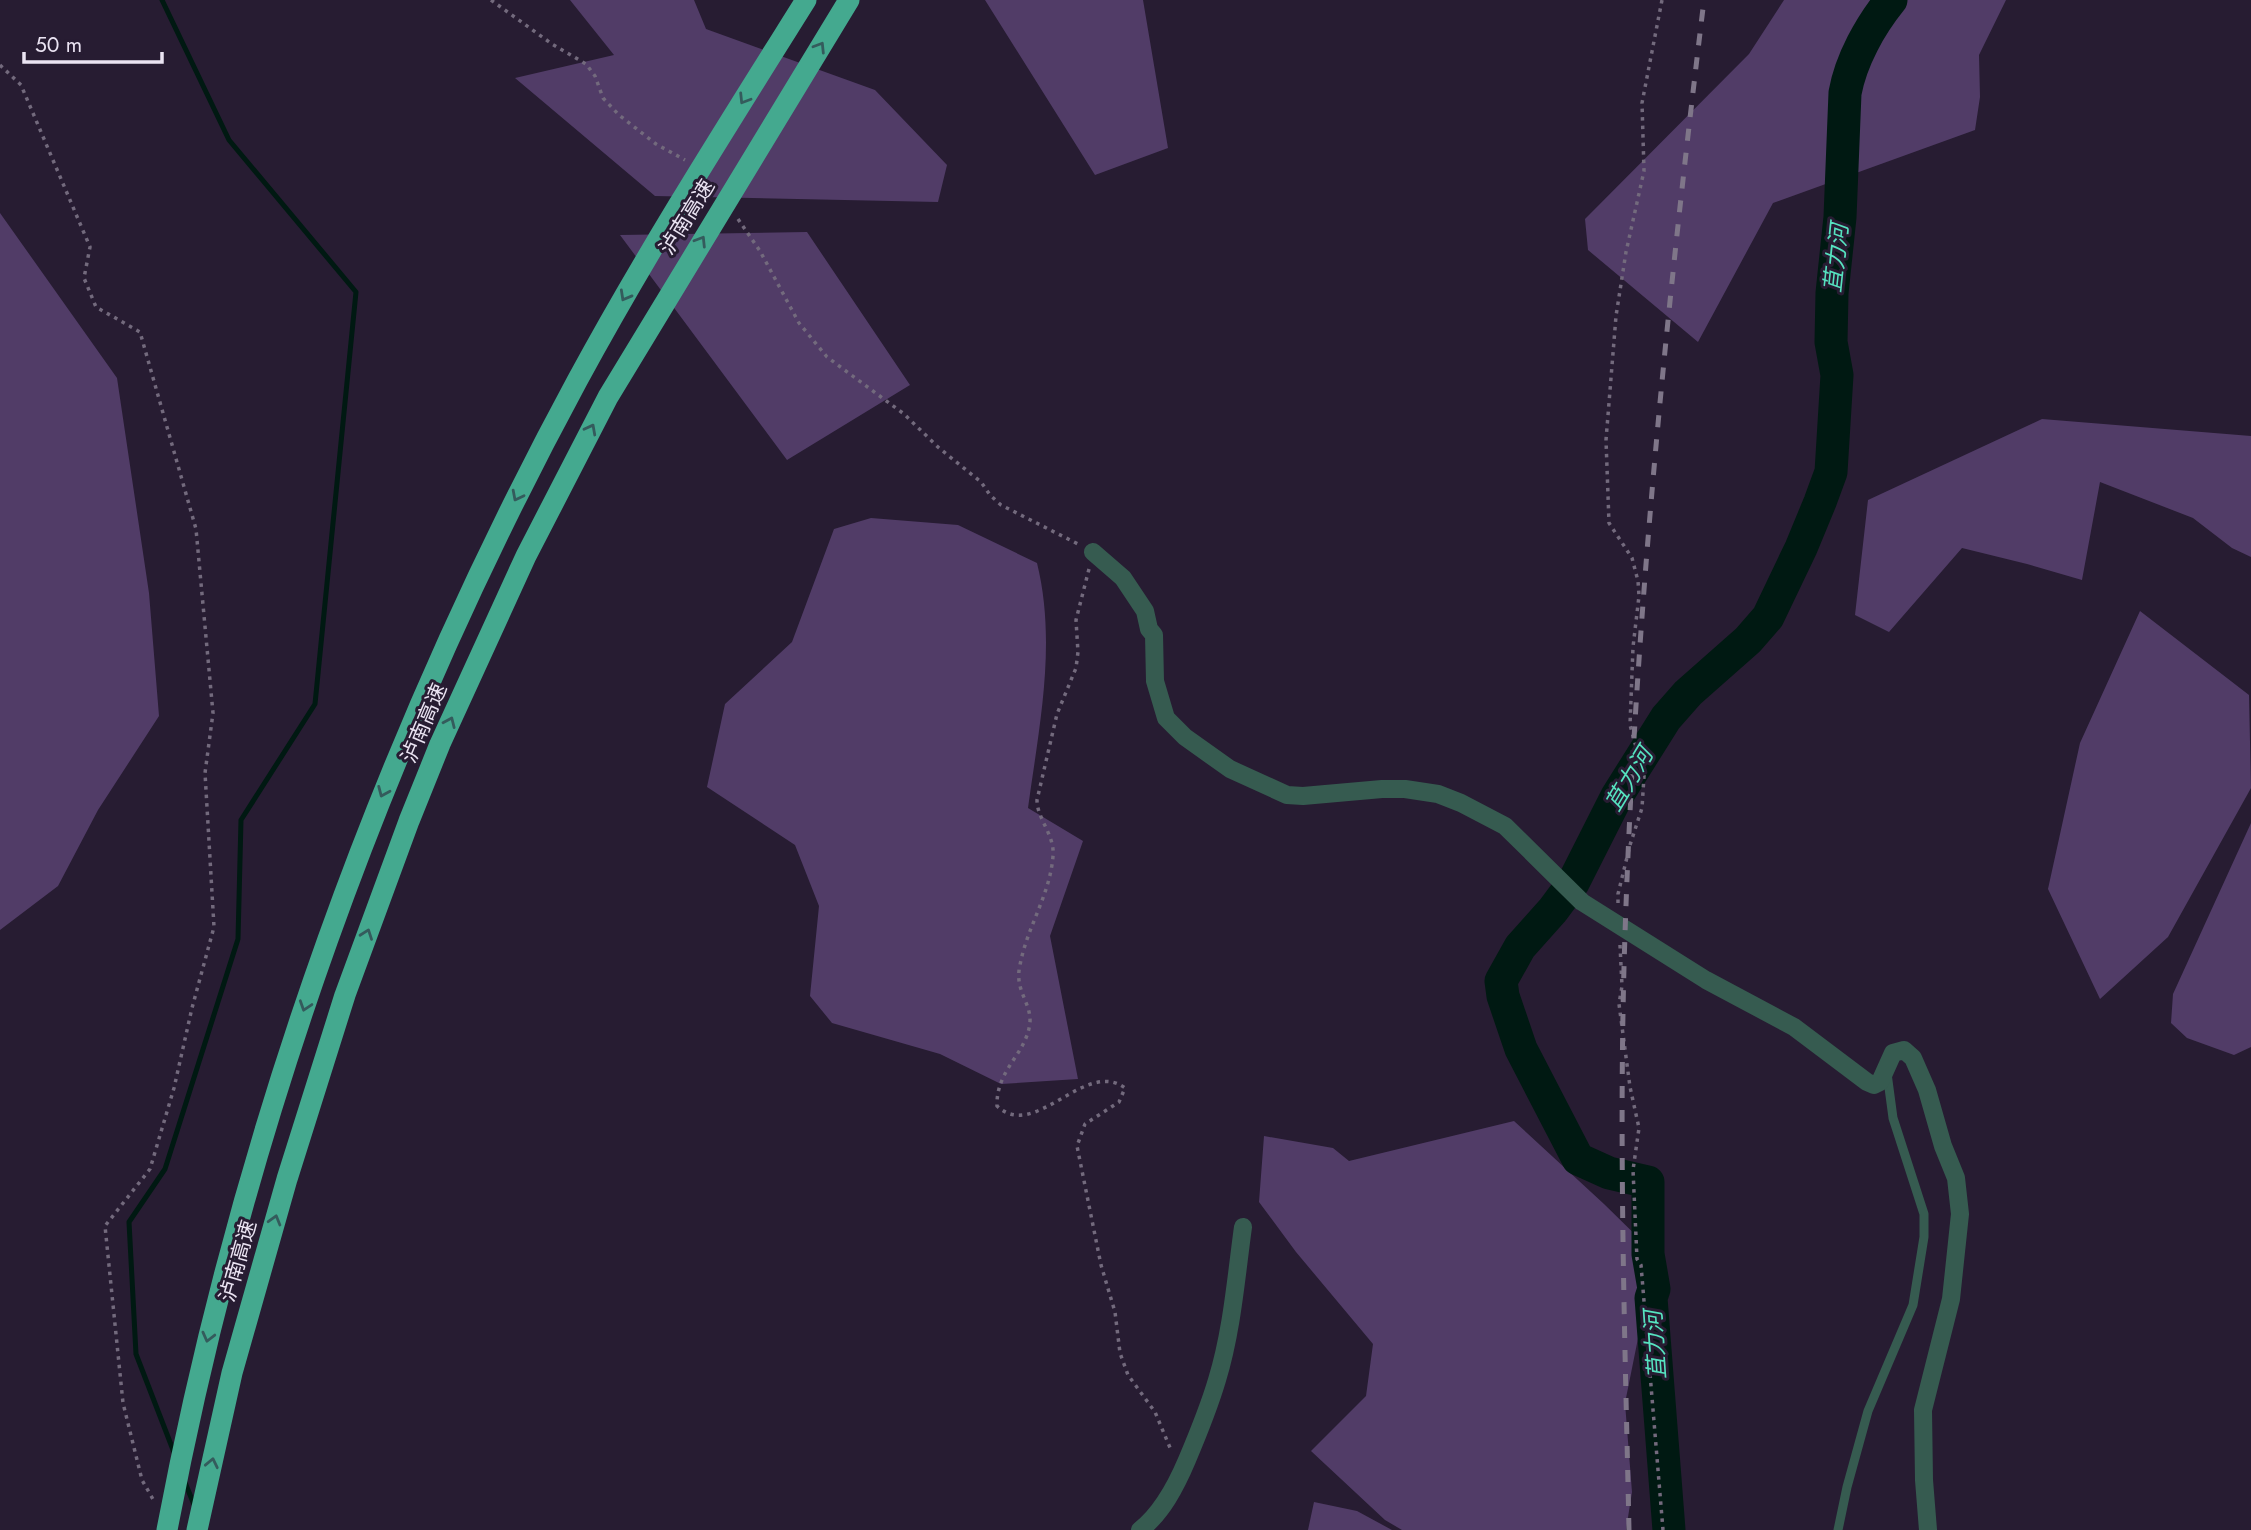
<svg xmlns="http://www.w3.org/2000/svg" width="2251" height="1530" font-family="Jost,'Noto Sans SC',sans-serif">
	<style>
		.green { fill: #513c67 }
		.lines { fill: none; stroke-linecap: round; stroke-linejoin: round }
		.stream { stroke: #001912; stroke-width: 5 }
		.river { stroke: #001912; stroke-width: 33 }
		.path { stroke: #736a7d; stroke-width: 3.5; stroke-dasharray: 3.5 5; stroke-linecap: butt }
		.service { stroke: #365b50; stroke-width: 9 }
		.minor { stroke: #365b50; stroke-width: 18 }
		.motorway { stroke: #44a98f; stroke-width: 21 }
		.rail { stroke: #7f7689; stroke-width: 5; stroke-dasharray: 12 12; stroke-linecap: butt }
		.oneway { stroke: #345b5c }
		.labels { text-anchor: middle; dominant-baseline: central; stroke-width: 6; stroke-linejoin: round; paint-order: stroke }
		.street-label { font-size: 21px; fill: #eae3f2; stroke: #271c32 }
		.water-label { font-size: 23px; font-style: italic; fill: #56e3c0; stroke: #271c32 }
	</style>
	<rect width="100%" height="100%" fill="#271c32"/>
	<path class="green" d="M 570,0 L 694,0 L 706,29 L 875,90 L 947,165 L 938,202 L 655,196 L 515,78 L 614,55 Z
		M 985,0 L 1143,0 L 1168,148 L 1095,175 Z
		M 1784,0 L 2006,0 L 1979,55 L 1980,97 L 1975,130 L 1773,203 L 1698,342 L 1588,250 L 1585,219 L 1749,54 Z
		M 0,213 L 117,378 L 149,593 L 159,716 L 98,810 L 58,886 L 0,930 Z
		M 807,232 L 910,385 L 787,460 L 620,235 Z
		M 2042,419 L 2251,436 L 2251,557 L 2232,548 L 2193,518 L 2100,482 L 2082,580 L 2027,564 L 1962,548 L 1889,632 L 1855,615 L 1868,500 Z
		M 871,518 L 958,525 L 1037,563 C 1057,644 1039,727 1028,808 L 1083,841 L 1050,936 L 1078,1079 L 1001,1084 L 940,1054 L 832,1023 L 810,996 L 819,906 L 795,845 L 707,787 L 725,704 L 792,642 L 834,529 Z
		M 2140,611 L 2249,695 L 2251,788 L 2168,937 L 2100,999 L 2048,889 L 2080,743 Z
		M 2251,823 L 2251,1047 L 2234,1055 L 2187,1038 L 2171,1023 L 2173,994 Z
		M 1514,1121 L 1604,1204 L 1655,1254 L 1625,1403 L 1632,1492 L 1626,1530 L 1402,1530 L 1385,1520 L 1311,1451 L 1366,1396 L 1373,1344 L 1296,1252 L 1259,1202 L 1264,1136 L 1333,1148 L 1349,1161 Z
		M 1314,1502 L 1357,1511 L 1392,1530 L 1308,1530 Z"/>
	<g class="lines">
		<path class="stream" d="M 162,0 L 229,140 L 356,292 L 315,704 L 241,820 L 238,939 L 165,1169 L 129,1222 L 136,1354 L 175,1455
			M 184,1480 L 195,1507"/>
		<path class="river" d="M 1669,1530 L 1651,1298 L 1654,1289 L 1648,1254 L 1648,1182 L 1609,1173 L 1578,1159 L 1521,1049 L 1503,996 L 1501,981 L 1520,947 L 1553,910 L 1573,883 L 1617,796 L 1666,718 L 1688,693 L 1748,640 L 1768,617 L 1801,548 L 1820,502 L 1831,472 L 1837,375 L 1831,342 L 1832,293 L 1840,217 L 1845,93 C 1851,60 1870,26 1891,0"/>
		<path class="path" d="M 491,0 L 552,44 L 586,64 L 595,76 L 603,98 L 619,115 L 656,144 L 685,160
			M 0,65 L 21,85 L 90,247 L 84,278 L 96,307 L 140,332 L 196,529 L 213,713 L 205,773 L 214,927 L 192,1008 L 174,1088 L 150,1169 L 105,1226 L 123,1403 L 142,1480 L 154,1501
			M 738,219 L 760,251 L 799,323 L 827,357 L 904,414 L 939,448 L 981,482 L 990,495 L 1001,505 L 1080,545
			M 1089,569 L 1076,620 L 1078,652 L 1076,668 L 1057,714 L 1037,800 C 1037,819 1055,835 1053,856 C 1050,895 1027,927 1020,965 C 1014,990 1031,1002 1030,1022 C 1027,1054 996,1069 997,1106 C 1035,1142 1085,1058 1125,1088 L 1119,1102 L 1085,1124 L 1077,1146 L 1101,1265 L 1115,1312 L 1120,1353 L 1128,1375 L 1155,1412 L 1171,1450
			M 1618,903 L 1618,894 L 1630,845 L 1642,808 L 1644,776 L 1630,725 L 1633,647 L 1639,596 L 1638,581 L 1632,558 L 1609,523 L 1606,440 L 1616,316 L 1626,252 L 1644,171 L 1642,103 L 1662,0
			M 1620,945 L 1622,986 L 1619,1004 L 1630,1087 L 1639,1128 L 1633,1170 L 1637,1259 L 1641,1265 L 1663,1530"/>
		<path class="service" d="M 1838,1530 L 1847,1487 L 1868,1411 L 1913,1305 L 1924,1237 L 1924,1214 L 1893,1118 L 1887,1073"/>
		<path class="minor" d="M 1093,552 L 1123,578 L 1145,611 L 1149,629 L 1154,635 L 1155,681 L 1166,718 L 1185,737 L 1230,769 L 1287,795 L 1303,796 L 1382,789 L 1405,789 L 1438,794 L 1461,803 L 1505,826 L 1582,902 L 1706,980 L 1794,1027 L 1867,1082 L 1874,1085 L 1880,1082 L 1893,1053 L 1904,1050 L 1913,1058 L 1927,1090 L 1943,1146 L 1956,1178 L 1960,1214 L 1951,1299 L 1923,1410 L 1924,1480 L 1928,1530
			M 1140,1530 C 1162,1513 1176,1486 1187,1460 C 1198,1434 1209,1407 1217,1380 C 1232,1331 1236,1278 1243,1227"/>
		<path class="motorway" d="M 167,1530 C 243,1129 383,740 577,381 C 648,250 727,126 806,0
			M 197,1530 L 232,1373 L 287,1179 L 345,995 L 409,821 L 440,744 L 526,556 L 608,397 L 849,0"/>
		<path class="rail" d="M 1629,1530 C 1625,1343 1619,1155 1624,967 C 1633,644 1665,321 1704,0"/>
	</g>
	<defs><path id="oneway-chevron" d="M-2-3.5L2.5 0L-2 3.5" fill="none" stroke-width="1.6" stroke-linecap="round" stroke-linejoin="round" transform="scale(1.75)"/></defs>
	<g class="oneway">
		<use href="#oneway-chevron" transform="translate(820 47) rotate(-58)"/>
		<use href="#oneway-chevron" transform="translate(744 99) rotate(122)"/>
		<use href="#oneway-chevron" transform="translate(701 241) rotate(-58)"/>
		<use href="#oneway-chevron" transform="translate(625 296) rotate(119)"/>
		<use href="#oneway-chevron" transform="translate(591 429) rotate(-62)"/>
		<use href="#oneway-chevron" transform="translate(517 496) rotate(117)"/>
		<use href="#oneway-chevron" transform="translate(450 722) rotate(-66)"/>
		<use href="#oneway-chevron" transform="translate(383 792) rotate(113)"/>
		<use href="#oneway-chevron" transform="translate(367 934) rotate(-70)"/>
		<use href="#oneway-chevron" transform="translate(305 1006) rotate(108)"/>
		<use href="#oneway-chevron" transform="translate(275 1220) rotate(-74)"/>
		<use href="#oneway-chevron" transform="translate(208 1337) rotate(104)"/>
		<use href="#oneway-chevron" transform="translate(212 1463) rotate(-78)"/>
	</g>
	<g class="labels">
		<g class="street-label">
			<text transform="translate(687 217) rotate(-58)">泸南高速</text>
			<text transform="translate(424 723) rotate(-67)">泸南高速</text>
			<text transform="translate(238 1261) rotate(-74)">泸南高速</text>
		</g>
		<g class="water-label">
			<text transform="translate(1836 258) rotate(-84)">苴力河</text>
			<text transform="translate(1629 779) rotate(-59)">苴力河</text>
			<text transform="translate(1655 1345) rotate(-94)">苴力河</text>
		</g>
	</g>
	<path d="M24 52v10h138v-10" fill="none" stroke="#eae3f2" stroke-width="3.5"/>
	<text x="35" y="52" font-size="21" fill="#eae3f2" stroke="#271c32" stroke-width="5" paint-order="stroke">50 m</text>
</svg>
